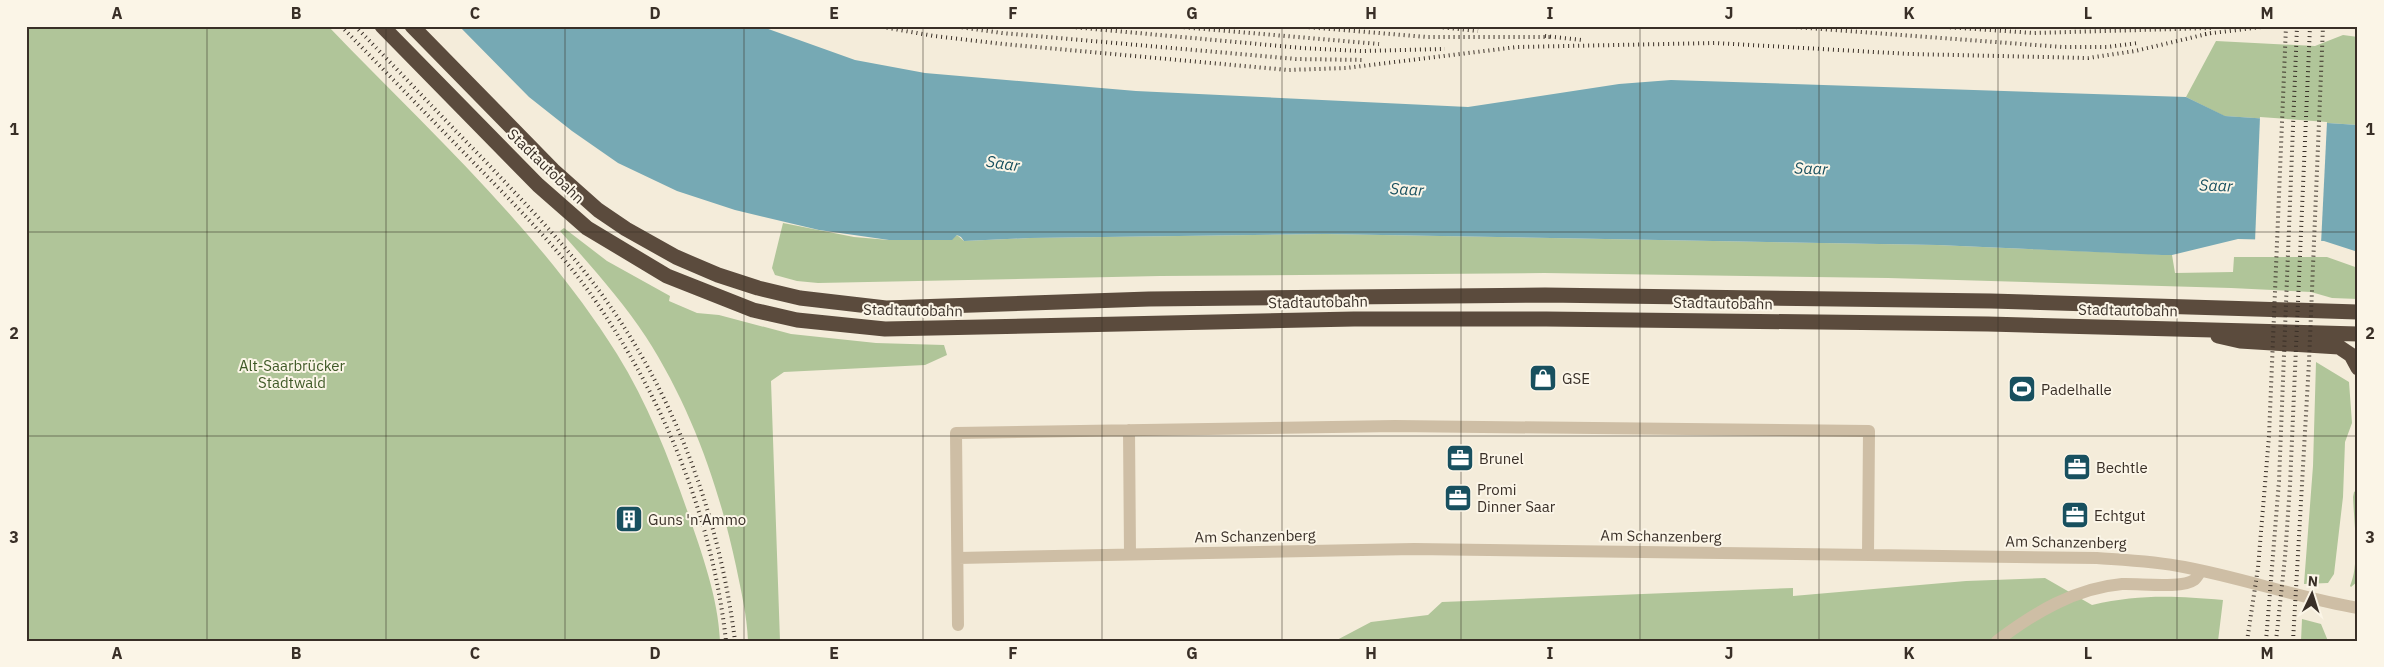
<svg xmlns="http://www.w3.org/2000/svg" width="2384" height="667" font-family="'IBM Plex Sans',sans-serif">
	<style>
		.green { fill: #b0c599 }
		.water { fill: #76a9b4 }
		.pier { fill: #f4ecda }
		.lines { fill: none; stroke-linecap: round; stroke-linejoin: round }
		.street { stroke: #cebea5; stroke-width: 12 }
		.highway { stroke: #5b4b3d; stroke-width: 15 }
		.rail { stroke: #392f27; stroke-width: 4; stroke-dasharray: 1 4; stroke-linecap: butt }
		.grid { fill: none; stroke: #392f27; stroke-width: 1; stroke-opacity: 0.55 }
		.labels { text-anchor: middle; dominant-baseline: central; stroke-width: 4; stroke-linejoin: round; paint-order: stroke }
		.street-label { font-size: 15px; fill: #392f27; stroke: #fbf5e7 }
		.park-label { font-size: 15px; fill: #405a28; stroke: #fbf5e7 }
		.poi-label { font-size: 15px; fill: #392f27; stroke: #fbf5e7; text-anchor: start }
		.water-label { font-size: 16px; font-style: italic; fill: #18505f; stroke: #fbf5e7 }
		.neatline { fill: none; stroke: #392f27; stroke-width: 2 }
		.grid-label { font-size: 16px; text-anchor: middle; font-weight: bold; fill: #392f27 }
	</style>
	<rect width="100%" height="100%" fill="#f4ecda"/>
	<path class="green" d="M 26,26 L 328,26 C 429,131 540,231 617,354 C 648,404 669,458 688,513 C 702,554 718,597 720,641 L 26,641 Z
		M 2343,35 L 2358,37 L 2358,125 L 2224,116 L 2186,97 L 2216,41 L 2315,46 Z
		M 783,223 L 854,237 L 889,240 L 951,240 L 957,235 L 964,241 L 1030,238 L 1324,234 L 1937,245 L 2172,255 L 2175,273 L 2233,272 L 2234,257 L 2327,257 L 2358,268 L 2358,299 L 2332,298 L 2311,292 L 2231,288 L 1888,278 L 1544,273 L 1160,276 L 818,283 L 797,281 L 775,275 L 772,268 Z
		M 564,228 L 607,261 L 670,296 L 669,301 L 697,313 L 719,315 L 791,334 L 876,343 L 944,345 L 947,355 L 925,365 L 784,372 L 771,381 L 780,641 L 748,641 C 747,615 741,591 736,566 C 719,486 691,407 646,337 C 621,299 590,265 560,231 Z
		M 2316,362 L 2349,382 L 2352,423 L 2345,442 L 2343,497 L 2334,574 L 2328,583 L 2304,584 L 2313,466 Z
		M 2357,490 L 2358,581 L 2351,587 L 2350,586 C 2360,563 2354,523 2353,497 L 2354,492 Z
		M 2045,578 L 2092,605 C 2140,594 2175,596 2223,600 L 2218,641 L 1335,641 L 1371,622 L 1428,615 L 1442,602 L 1793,588 L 1793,596 L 1966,581 Z
		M 2302,619 L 2321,624 L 2328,641 L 2301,641 Z"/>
	<path class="water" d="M 459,26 L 760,26 L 855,60 L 925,73 L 1136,91 L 1468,107 L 1619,84 L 1671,80 L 2186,97 L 2225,116 L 2358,125 L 2358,252 L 2324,241 L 2238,239 L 2172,255 L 2162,255 L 1937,245 L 1324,234 L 1030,238 L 964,241 L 961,237 L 957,235 L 952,240 L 889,240 L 819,230 L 735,210 L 677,191 L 618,163 L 572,131 L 529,97 Z"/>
	<path class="pier" d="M 2260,117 L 2327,122 L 2321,244 L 2255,242 Z"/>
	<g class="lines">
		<path class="street" d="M 1129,430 L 1130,554
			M 958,558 L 1414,549 L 2097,558 C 2126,560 2155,561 2184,567 C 2243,578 2299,598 2358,608
			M 958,625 L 956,433 L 1395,426 L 1869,431 L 1868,555
			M 1997,641 C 2034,613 2075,588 2122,584 C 2138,583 2182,589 2194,580 C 2197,578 2199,573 2201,571"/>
		<path class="highway" d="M 382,26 L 538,185 L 587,228 L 667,276 L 753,310 L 797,320 L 885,329 L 1354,319 L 1546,319 L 1988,324 L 2358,334
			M 412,26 L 553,170 L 598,210 L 626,229 L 676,257 L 718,275 L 758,288 L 800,298 L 886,308 L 1149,299 L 1545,295 L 1991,301 L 2358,312
			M 2218,336 L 2240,341 L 2339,347 L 2351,355 L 2358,368"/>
		<path class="rail" d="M 341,26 C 386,72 431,119 476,165 C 514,204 554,244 587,289 C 661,392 712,514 726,641
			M 355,26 C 399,71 442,117 486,162 C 522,200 559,238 591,280 C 671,384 719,512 735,641
			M 877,26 L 934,36 L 1003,44 L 1288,70 L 1346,68 L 1517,47 L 1715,43 L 1910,54 L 2088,58 L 2135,51 L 2211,33
			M 952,26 L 1002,33 L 1296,59 L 1365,60
			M 1061,26 L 1302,48 L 1361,51 L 1445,49
			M 1169,26 L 1379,44
			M 1294,26 L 1427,37 L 1552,37
			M 1428,26 L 1478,31
			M 1781,26 L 2062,47 L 2107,47 L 2138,43
			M 1930,26 L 2034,33 L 2211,28
			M 2205,34 L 2269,26
			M 1545,36 L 1582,40
			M 2247,641 L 2258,568 L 2269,436 L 2286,26
			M 2266,641 L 2279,481 L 2297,26
			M 2276,641 L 2285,557 L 2290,485 L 2310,26
			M 2293,641 L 2309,362 L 2323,26"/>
	</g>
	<path class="grid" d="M 207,26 L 207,641M 386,26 L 386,641M 565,26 L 565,641M 744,26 L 744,641M 923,26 L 923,641M 1102,26 L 1102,641M 1282,26 L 1282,641M 1461,26 L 1461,641M 1640,26 L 1640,641M 1819,26 L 1819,641M 1998,26 L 1998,641M 2177,26 L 2177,641M 26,232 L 2358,232M 26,436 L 2358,436"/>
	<defs>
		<g id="shop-square" transform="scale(1.4375)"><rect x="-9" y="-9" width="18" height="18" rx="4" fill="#18505f" stroke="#fbf5e7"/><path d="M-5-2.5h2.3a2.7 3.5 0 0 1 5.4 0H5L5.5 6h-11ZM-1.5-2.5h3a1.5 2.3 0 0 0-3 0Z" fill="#fff"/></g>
		<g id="stadium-square" transform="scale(1.4375)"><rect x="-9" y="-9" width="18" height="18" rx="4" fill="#18505f" stroke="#fbf5e7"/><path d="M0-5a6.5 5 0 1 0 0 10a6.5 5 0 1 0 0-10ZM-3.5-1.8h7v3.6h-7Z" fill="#fff"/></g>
		<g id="office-square" transform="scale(1.4375)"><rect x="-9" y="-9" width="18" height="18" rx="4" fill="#18505f" stroke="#fbf5e7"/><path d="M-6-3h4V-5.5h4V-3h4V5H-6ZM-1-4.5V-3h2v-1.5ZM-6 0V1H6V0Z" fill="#fff"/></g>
		<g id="building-square" transform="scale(1.4375)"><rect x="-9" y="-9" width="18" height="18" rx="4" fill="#18505f" stroke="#fbf5e7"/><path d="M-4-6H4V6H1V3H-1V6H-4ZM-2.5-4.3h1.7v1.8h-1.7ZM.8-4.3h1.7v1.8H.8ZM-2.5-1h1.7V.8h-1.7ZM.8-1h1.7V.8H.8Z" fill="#fff"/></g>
	</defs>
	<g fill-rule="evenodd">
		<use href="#shop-square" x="1543" y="378"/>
		<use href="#stadium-square" x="2022" y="389"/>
		<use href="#office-square" x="1460" y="458"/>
		<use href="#office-square" x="2077" y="467"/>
		<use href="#office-square" x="1458" y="498"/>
		<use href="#office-square" x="2075" y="515"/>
		<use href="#building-square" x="629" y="519"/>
	</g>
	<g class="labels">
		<g class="street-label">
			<text transform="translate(546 166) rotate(44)">Stadtautobahn</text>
			<text transform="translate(1318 302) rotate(-1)">Stadtautobahn</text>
			<text transform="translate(1723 303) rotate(1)">Stadtautobahn</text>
			<text transform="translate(913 310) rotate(1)">Stadtautobahn</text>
			<text transform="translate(2128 310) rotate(1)">Stadtautobahn</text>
			<text transform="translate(1255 536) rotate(-1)">Am Schanzenberg</text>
			<text transform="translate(1661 536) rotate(1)">Am Schanzenberg</text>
			<text transform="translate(2066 542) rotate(1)">Am Schanzenberg</text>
		</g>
		<g class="park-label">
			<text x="292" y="365">Alt-Saarbrücker<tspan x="292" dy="17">Stadtwald</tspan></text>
		</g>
		<g class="poi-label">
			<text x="1562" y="378">GSE</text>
			<text x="2041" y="389">Padelhalle</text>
			<text x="1479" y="458">Brunel</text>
			<text x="2096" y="467">Bechtle</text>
			<text x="1477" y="489">Promi<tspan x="1477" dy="17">Dinner Saar</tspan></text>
			<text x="2094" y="515">Echtgut</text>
			<text x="648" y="519">Guns 'n Ammo</text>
		</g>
		<g class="water-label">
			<text transform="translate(1003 163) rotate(8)">Saar</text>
			<text transform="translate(1811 168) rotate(2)">Saar</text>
			<text transform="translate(2216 185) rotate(2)">Saar</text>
			<text transform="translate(1407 189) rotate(3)">Saar</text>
		</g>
	</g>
	<rect width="2384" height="667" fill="none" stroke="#fbf5e7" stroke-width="55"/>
	<g transform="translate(2312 594) rotate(4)" stroke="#fbf5e7" stroke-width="4" paint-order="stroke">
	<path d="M0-4L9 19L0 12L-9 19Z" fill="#392f27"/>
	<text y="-8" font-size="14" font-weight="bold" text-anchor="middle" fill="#392f27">N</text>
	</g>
	<rect x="28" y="28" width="2328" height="612" class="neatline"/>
	<g class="grid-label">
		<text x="117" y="19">A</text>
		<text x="296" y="19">B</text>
		<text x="475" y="19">C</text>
		<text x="655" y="19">D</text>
		<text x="834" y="19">E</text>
		<text x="1013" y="19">F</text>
		<text x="1192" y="19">G</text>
		<text x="1371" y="19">H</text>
		<text x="1550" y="19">I</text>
		<text x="1729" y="19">J</text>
		<text x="1909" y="19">K</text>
		<text x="2088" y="19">L</text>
		<text x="2267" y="19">M</text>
		<text x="14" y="135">1</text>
		<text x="2370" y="135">1</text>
		<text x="14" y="339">2</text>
		<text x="2370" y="339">2</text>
		<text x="14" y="543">3</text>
		<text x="2370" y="543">3</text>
		<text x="117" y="659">A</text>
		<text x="296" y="659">B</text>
		<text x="475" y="659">C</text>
		<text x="655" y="659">D</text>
		<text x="834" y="659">E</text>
		<text x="1013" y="659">F</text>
		<text x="1192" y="659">G</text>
		<text x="1371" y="659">H</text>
		<text x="1550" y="659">I</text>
		<text x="1729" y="659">J</text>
		<text x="1909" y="659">K</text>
		<text x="2088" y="659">L</text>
		<text x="2267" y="659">M</text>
	</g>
</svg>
